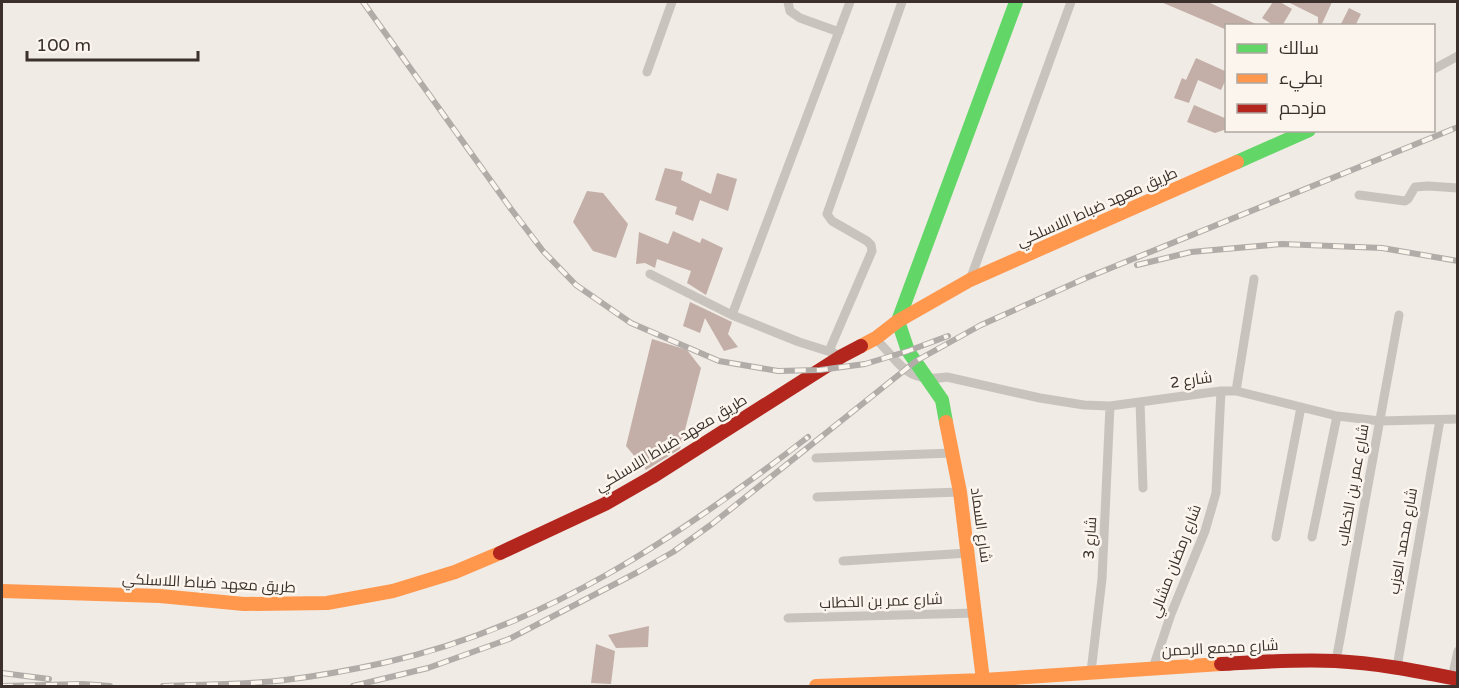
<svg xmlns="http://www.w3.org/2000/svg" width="1459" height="688" font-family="'Varela Round',Cairo,sans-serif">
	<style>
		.building { fill: #c3afa7 }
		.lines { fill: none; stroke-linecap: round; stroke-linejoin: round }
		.street { stroke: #c9c3be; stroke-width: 9 }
		.fast { stroke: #63d668; stroke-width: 14 }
		.slow { stroke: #ff974d; stroke-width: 14 }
		.jam { stroke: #b3261e; stroke-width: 14 }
		.rail-casing { stroke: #b1aca8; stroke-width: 6 }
		.rail { stroke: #fbf5ee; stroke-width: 4; stroke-dasharray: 11; stroke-linecap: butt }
		.labels { text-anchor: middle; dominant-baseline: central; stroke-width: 5; stroke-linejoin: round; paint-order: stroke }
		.street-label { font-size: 15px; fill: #3b302b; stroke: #fbf5ee }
	</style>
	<rect width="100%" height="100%" fill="#f0ebe5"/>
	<path class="building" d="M 1161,2 L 1208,2 L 1260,26 L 1227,26 L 1227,30 Z
		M 1273,2 L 1280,2 L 1292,9 L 1282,26 L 1275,26 L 1262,18 Z
		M 1288,2 L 1332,2 L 1321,26 L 1318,26 L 1318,17 Z
		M 1349,8 L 1361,14 L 1355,26 L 1340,26 Z
		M 1196,58 L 1227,72 L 1227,77 L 1221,90 L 1198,80 L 1189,103 L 1174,98 L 1182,78 L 1186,80 Z
		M 1194,105 L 1227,119 L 1227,129 L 1215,133 L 1187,122 Z
		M 665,168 L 683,172 L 681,180 L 711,194 L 717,173 L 737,179 L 728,211 L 700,200 L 693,221 L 675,214 L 677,207 L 655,200 Z
		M 587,191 L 603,193 L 628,224 L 616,258 L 593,251 L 573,222 Z
		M 673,231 L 700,243 L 702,238 L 723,248 L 706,295 L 687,283 L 691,271 L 657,259 L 655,268 L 645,263 L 636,264 L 639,232 L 668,244 Z
		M 690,302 L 732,322 L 728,334 L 738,347 L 724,351 L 705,318 L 700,333 L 683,326 Z
		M 652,339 L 687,350 L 701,368 L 680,449 L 646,470 L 626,446 Z
		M 649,626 L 648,647 L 616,648 L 608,635 Z
		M 596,644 L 615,651 L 611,684 L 591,683 Z"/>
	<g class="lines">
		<path class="street" d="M 788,2 L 790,11 L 800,18 L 839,32
			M 1434,69 L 1458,56
			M 647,72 L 672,2
			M 1359,195 L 1405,201 L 1408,199 L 1415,187 L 1428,186 L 1458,188
			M 650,274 L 732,315 L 799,342 L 834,353
			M 970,280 L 1071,2
			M 732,315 L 850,2
			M 877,340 C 902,366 907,383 947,377 L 1040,398 L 1084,405 L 1110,406 L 1221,391 L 1236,391 L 1337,416 L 1380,421 L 1458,419
			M 829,351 L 872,251 L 871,245 L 867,241 L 832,221 L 827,214 L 902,2
			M 1236,391 L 1254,279
			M 1140,402 L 1143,488
			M 816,458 L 952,453
			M 817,497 L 960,492
			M 1276,537 L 1301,407
			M 1312,537 L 1337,416
			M 843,561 L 968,553
			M 788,618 L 975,613
			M 1336,661 L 1399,315
			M 1397,667 L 1440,420
			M 1153,668 L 1171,614 L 1205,531 L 1216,493 L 1221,391
			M 1091,672 L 1102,579 L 1110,406
			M 1452,678 L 1458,651"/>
		<path class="fast" d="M 1237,162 L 1309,130
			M 946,422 L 942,400 L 908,351 L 898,321 L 1016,2"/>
		<path class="slow" d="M 861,346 L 876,338 L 898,321 L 970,280 L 1237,162
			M 2,591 L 160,596 L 244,604 L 327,603 L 393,591 L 455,572 L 500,553
			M 816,686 L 983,680 L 960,492 L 946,422
			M 983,686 L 983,680 L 1221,664"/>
		<path class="jam" d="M 500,553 L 605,504 L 652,477 L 842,356 L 861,346
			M 1221,664 C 1259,662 1297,659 1335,661 C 1377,663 1417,671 1458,679"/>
		<g class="rail-casing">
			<path id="rail" d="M 363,2 L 511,209 L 543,251 L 576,285 L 631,323 L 719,361 L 778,371 L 820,370 L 865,364 L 908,351 L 948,336
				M 1137,265 L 1191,252 L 1282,244 L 1382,248 L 1458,261
				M 2,673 L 49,679
				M 2,686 L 83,684 L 110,686
				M 163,686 C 203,684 245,685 285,680 C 318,676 351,670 383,663 C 544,628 680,536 808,437
				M 353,686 L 428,668 L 509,639 L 638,572 L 673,552 L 712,524 L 916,361 L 981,325 L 1086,278 L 1458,127"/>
		</g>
		<use href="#rail" class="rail"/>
	</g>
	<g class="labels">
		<g class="street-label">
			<text transform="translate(1097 207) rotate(-24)">طريق معهد ضباط اللاسلكي</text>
			<text transform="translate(1191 380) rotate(-8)">شارع 2</text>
			<text transform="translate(671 443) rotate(-31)">طريق معهد ضباط اللاسلكي</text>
			<text transform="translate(1353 485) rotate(-80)">شارع عمر بن الخطاب</text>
			<text transform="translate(981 525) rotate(82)">شارع السماد</text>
			<text transform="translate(1090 538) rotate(-86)">شارع 3</text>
			<text transform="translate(1403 541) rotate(-80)">شارع محمد العزب</text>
			<text transform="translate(1175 561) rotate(-69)">شارع رمضان مشالي</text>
			<text transform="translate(209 583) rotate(3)">طريق معهد ضباط اللاسلكي</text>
			<text transform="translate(881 601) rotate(-2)">شارع عمر بن الخطاب</text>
			<text transform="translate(1220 648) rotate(-3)">شارع مجمع الرحمن</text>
		</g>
	</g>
	<rect width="1459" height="688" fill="none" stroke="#3b302b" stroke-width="6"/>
	<rect x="1225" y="24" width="210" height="108" fill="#fbf5ee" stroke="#aea6a0" stroke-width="1.5"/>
	<rect x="1237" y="44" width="30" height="9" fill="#63d668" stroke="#aea6a0" stroke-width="1.5"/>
	<text x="1279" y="54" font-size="18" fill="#3b302b">سالك</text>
	<rect x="1237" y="74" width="30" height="9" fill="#ff974d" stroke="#aea6a0" stroke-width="1.5"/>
	<text x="1279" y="84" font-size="18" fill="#3b302b">بطيء</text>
	<rect x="1237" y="104" width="30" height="9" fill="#b3261e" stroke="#aea6a0" stroke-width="1.5"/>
	<text x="1279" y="114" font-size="18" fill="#3b302b">مزدحم</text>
	<path d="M27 51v9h171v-9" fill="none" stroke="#3b302b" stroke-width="3"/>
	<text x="36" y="51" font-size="18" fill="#3b302b" stroke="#fbf5ee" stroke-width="4.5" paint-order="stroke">100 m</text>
</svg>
